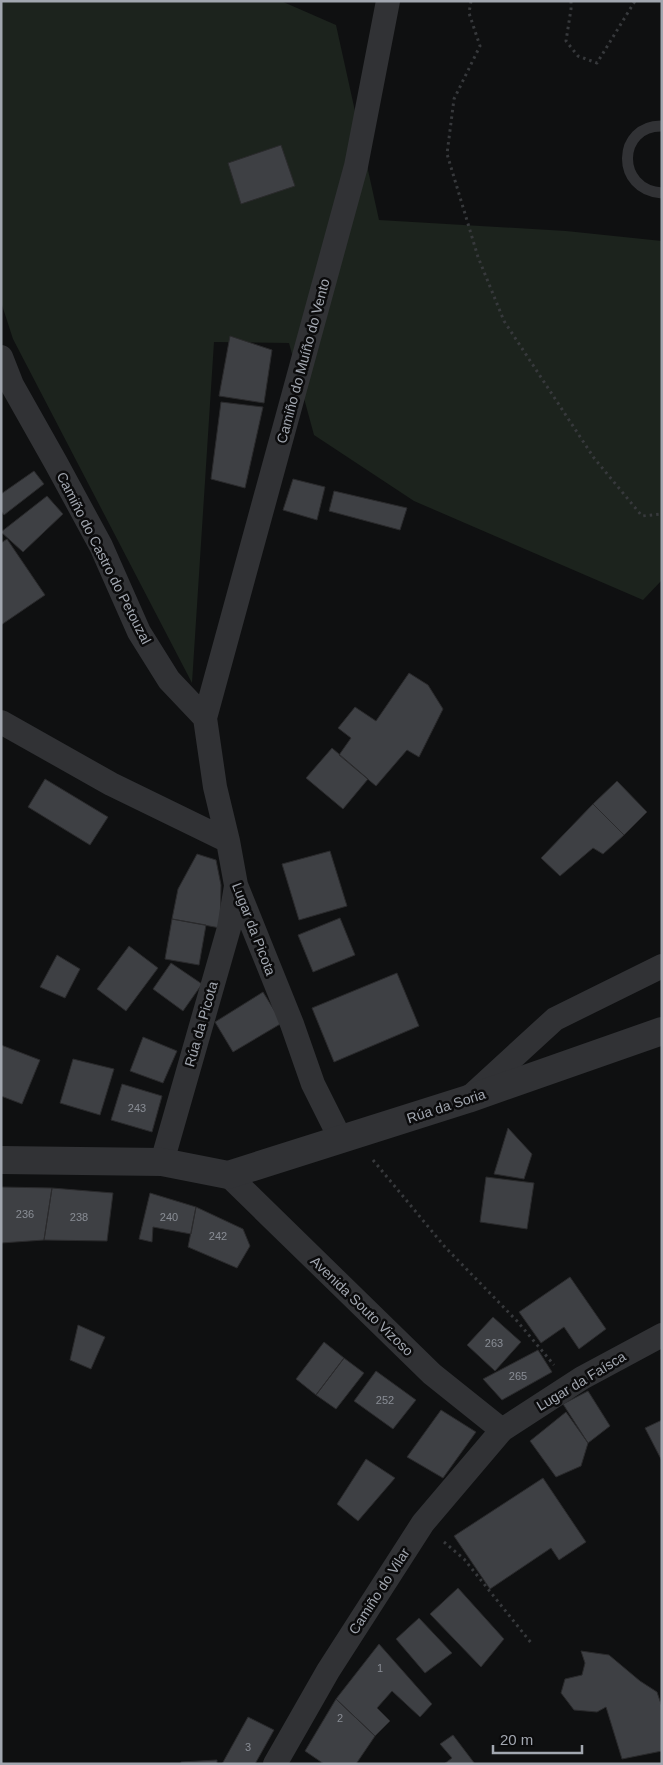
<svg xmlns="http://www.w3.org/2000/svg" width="663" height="1765" font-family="Arial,sans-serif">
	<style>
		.green { fill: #1c231d }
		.building { fill: #3e4044; stroke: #2a2a2c }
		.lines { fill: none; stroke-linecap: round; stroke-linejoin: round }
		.path { stroke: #37393c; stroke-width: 3; stroke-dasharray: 2.5 4; stroke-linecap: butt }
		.service { stroke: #313235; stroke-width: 11 }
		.minor { stroke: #313235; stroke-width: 24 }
		.tertiary { stroke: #313235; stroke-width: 28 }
		.labels { text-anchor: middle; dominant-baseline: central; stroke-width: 5; stroke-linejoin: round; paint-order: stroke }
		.number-label { font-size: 11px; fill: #898d95 }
		.street-label { font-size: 14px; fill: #a2a7b0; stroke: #0b0b0c }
	</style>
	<rect width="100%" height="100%" fill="#0f1011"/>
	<path class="green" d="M 1,1 L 281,1 L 336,25 L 379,220 L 566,231 L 662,241 L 662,580 L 643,600 L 414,501 L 314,435 L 289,343 L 214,342 L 192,683 L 13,339 L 1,302 Z"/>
	<path class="building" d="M 281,145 L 295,186 L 241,204 L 228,163 Z
		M 230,336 L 272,350 L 264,403 L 219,396 Z
		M 221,402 L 263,407 L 245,488 L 211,479 Z
		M 34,471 L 44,484 L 4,515 L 1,511 L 1,494 Z
		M 293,479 L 325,487 L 317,520 L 283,510 Z
		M 334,491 L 407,508 L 400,530 L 329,511 Z
		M 47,496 L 63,514 L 23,552 L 1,532 Z
		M 7,539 L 45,595 L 1,625 L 1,543 Z
		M 409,673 L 428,685 L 443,709 L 419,757 L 407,750 L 376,786 L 339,755 L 351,738 L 338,728 L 355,707 L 376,721 Z
		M 332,748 L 368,779 L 343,809 L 306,778 Z
		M 45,779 L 108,817 L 90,845 L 28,807 Z
		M 617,781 L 647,812 L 624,835 L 593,804 Z
		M 593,804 L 624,835 L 603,854 L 593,848 L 560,876 L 541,858 Z
		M 330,851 L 347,906 L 299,920 L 282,864 Z
		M 197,854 L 216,860 L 221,885 L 220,928 L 172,919 L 178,889 Z
		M 340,918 L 355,955 L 313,972 L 298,935 Z
		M 172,919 L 206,925 L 199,965 L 165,959 Z
		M 129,946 L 158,968 L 126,1011 L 97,989 Z
		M 57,955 L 80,969 L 65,998 L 40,987 Z
		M 171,963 L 202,984 L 183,1011 L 153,989 Z
		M 397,973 L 419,1026 L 334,1062 L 312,1008 Z
		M 263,992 L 282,1023 L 233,1052 L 215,1022 Z
		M 143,1037 L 177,1051 L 163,1083 L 130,1071 Z
		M 1,1045 L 40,1060 L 22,1104 L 1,1096 Z
		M 73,1059 L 114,1069 L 100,1115 L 60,1103 Z
		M 122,1084 L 162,1096 L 152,1132 L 111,1120 Z
		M 508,1128 L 532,1154 L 524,1179 L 494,1174 Z
		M 486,1177 L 534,1183 L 527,1229 L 480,1222 Z
		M 1,1187 L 52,1188 L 44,1240 L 1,1243 Z
		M 52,1188 L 113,1193 L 107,1241 L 44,1240 Z
		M 150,1193 L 196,1207 L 191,1234 L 153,1227 L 152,1242 L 139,1239 Z
		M 196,1207 L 243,1229 L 250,1246 L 237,1268 L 188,1247 Z
		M 570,1277 L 606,1329 L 579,1349 L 564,1327 L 541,1343 L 519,1312 Z
		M 493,1317 L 521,1342 L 495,1371 L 467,1345 Z
		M 78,1325 L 105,1337 L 91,1369 L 70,1360 Z
		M 324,1342 L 344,1358 L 316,1395 L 296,1379 Z
		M 538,1350 L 552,1372 L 502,1400 L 483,1379 Z
		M 344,1358 L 364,1373 L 336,1409 L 316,1395 Z
		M 376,1371 L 416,1400 L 393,1429 L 354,1401 Z
		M 588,1391 L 610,1426 L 588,1443 L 563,1404 Z
		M 441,1410 L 476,1432 L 443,1478 L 407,1457 Z
		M 566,1412 L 588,1443 L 581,1466 L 556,1477 L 530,1441 Z
		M 662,1420 L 662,1461 L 645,1428 Z
		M 366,1459 L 395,1478 L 358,1521 L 337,1504 Z
		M 543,1478 L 586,1542 L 559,1560 L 551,1548 L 490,1589 L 454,1536 Z
		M 458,1588 L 504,1639 L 481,1667 L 430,1614 Z
		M 419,1618 L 452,1653 L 425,1673 L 396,1639 Z
		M 379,1644 L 432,1704 L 420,1717 L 392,1691 L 377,1708 L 390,1721 L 375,1736 L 336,1699 Z
		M 581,1651 L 609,1655 L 640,1681 L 657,1692 L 662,1707 L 662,1751 L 622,1759 L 606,1707 L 597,1712 L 574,1710 L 561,1693 L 565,1679 L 582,1675 L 585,1663 Z
		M 336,1699 L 375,1736 L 356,1764 L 324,1764 L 305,1751 Z
		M 248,1717 L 274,1730 L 255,1764 L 222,1764 Z
		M 453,1735 L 475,1764 L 444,1764 L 452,1758 L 440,1744 Z
		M 217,1760 L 217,1764 L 181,1764 L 181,1762 Z"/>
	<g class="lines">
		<path class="path" d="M 471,1 L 469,13 L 480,46 L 454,99 L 447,154 L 478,257 L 504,321 L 594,458 L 642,516 L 662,514
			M 571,1 L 571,9 L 566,41 L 578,56 L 597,63 L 635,1
			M 373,1160 L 445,1247 L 517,1321 L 554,1365
			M 444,1542 L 464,1559 L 532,1644"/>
		<path class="service" d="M 662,126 C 617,125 615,190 662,193"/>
		<path class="minor" d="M 1,357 L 12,385 L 56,463 L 101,546 L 139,632 L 169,680 L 205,718 L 215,787 L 228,841 L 236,885 L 292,1024 L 313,1084 L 341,1140
			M 205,718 L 356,166 L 388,1
			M 1,722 L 111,784 L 228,841
			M 471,1096 L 555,1019 L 662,966
			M 162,1162 L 229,928 L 236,886
			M 228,1175 L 432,1374 L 502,1430
			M 275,1764 L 328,1671 L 423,1523 L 502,1430 L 582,1378 L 662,1335"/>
		<path class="tertiary" d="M 1,1160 L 162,1162 L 228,1175 L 468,1099 L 662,1031"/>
	</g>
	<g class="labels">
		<g class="number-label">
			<text x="137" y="1108">243</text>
			<text x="25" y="1214">236</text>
			<text x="79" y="1217">238</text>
			<text x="169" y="1217">240</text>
			<text x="218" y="1236">242</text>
			<text x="494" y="1343">263</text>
			<text x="518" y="1376">265</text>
			<text x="385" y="1400">252</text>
			<text x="380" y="1668">1</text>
			<text x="340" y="1718">2</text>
			<text x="248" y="1747">3</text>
		</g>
		<g class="street-label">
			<text transform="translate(303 361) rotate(-75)">Camiño do Muíño do Vento</text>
			<text transform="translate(104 558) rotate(63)">Camiño do Castro do Petouzal</text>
			<text transform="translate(254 929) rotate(69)">Lugar da Picota</text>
			<text transform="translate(201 1024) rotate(-74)">Rúa da Picota</text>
			<text transform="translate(446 1106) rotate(-18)">Rúa da Soria</text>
			<text transform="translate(362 1306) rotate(44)">Avenida Souto Vizoso</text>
			<text transform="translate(581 1381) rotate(-31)">Lugar da Faísca</text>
			<text transform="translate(379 1591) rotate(-57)">Camiño do Vilar</text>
		</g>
	</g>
	<rect width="663" height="1765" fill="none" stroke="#a2a7b0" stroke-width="5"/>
	<path d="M493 1745v8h89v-8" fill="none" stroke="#a2a7b0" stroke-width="2.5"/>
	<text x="500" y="1745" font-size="15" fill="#a2a7b0" stroke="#0b0b0c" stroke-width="4" paint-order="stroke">20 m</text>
</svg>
